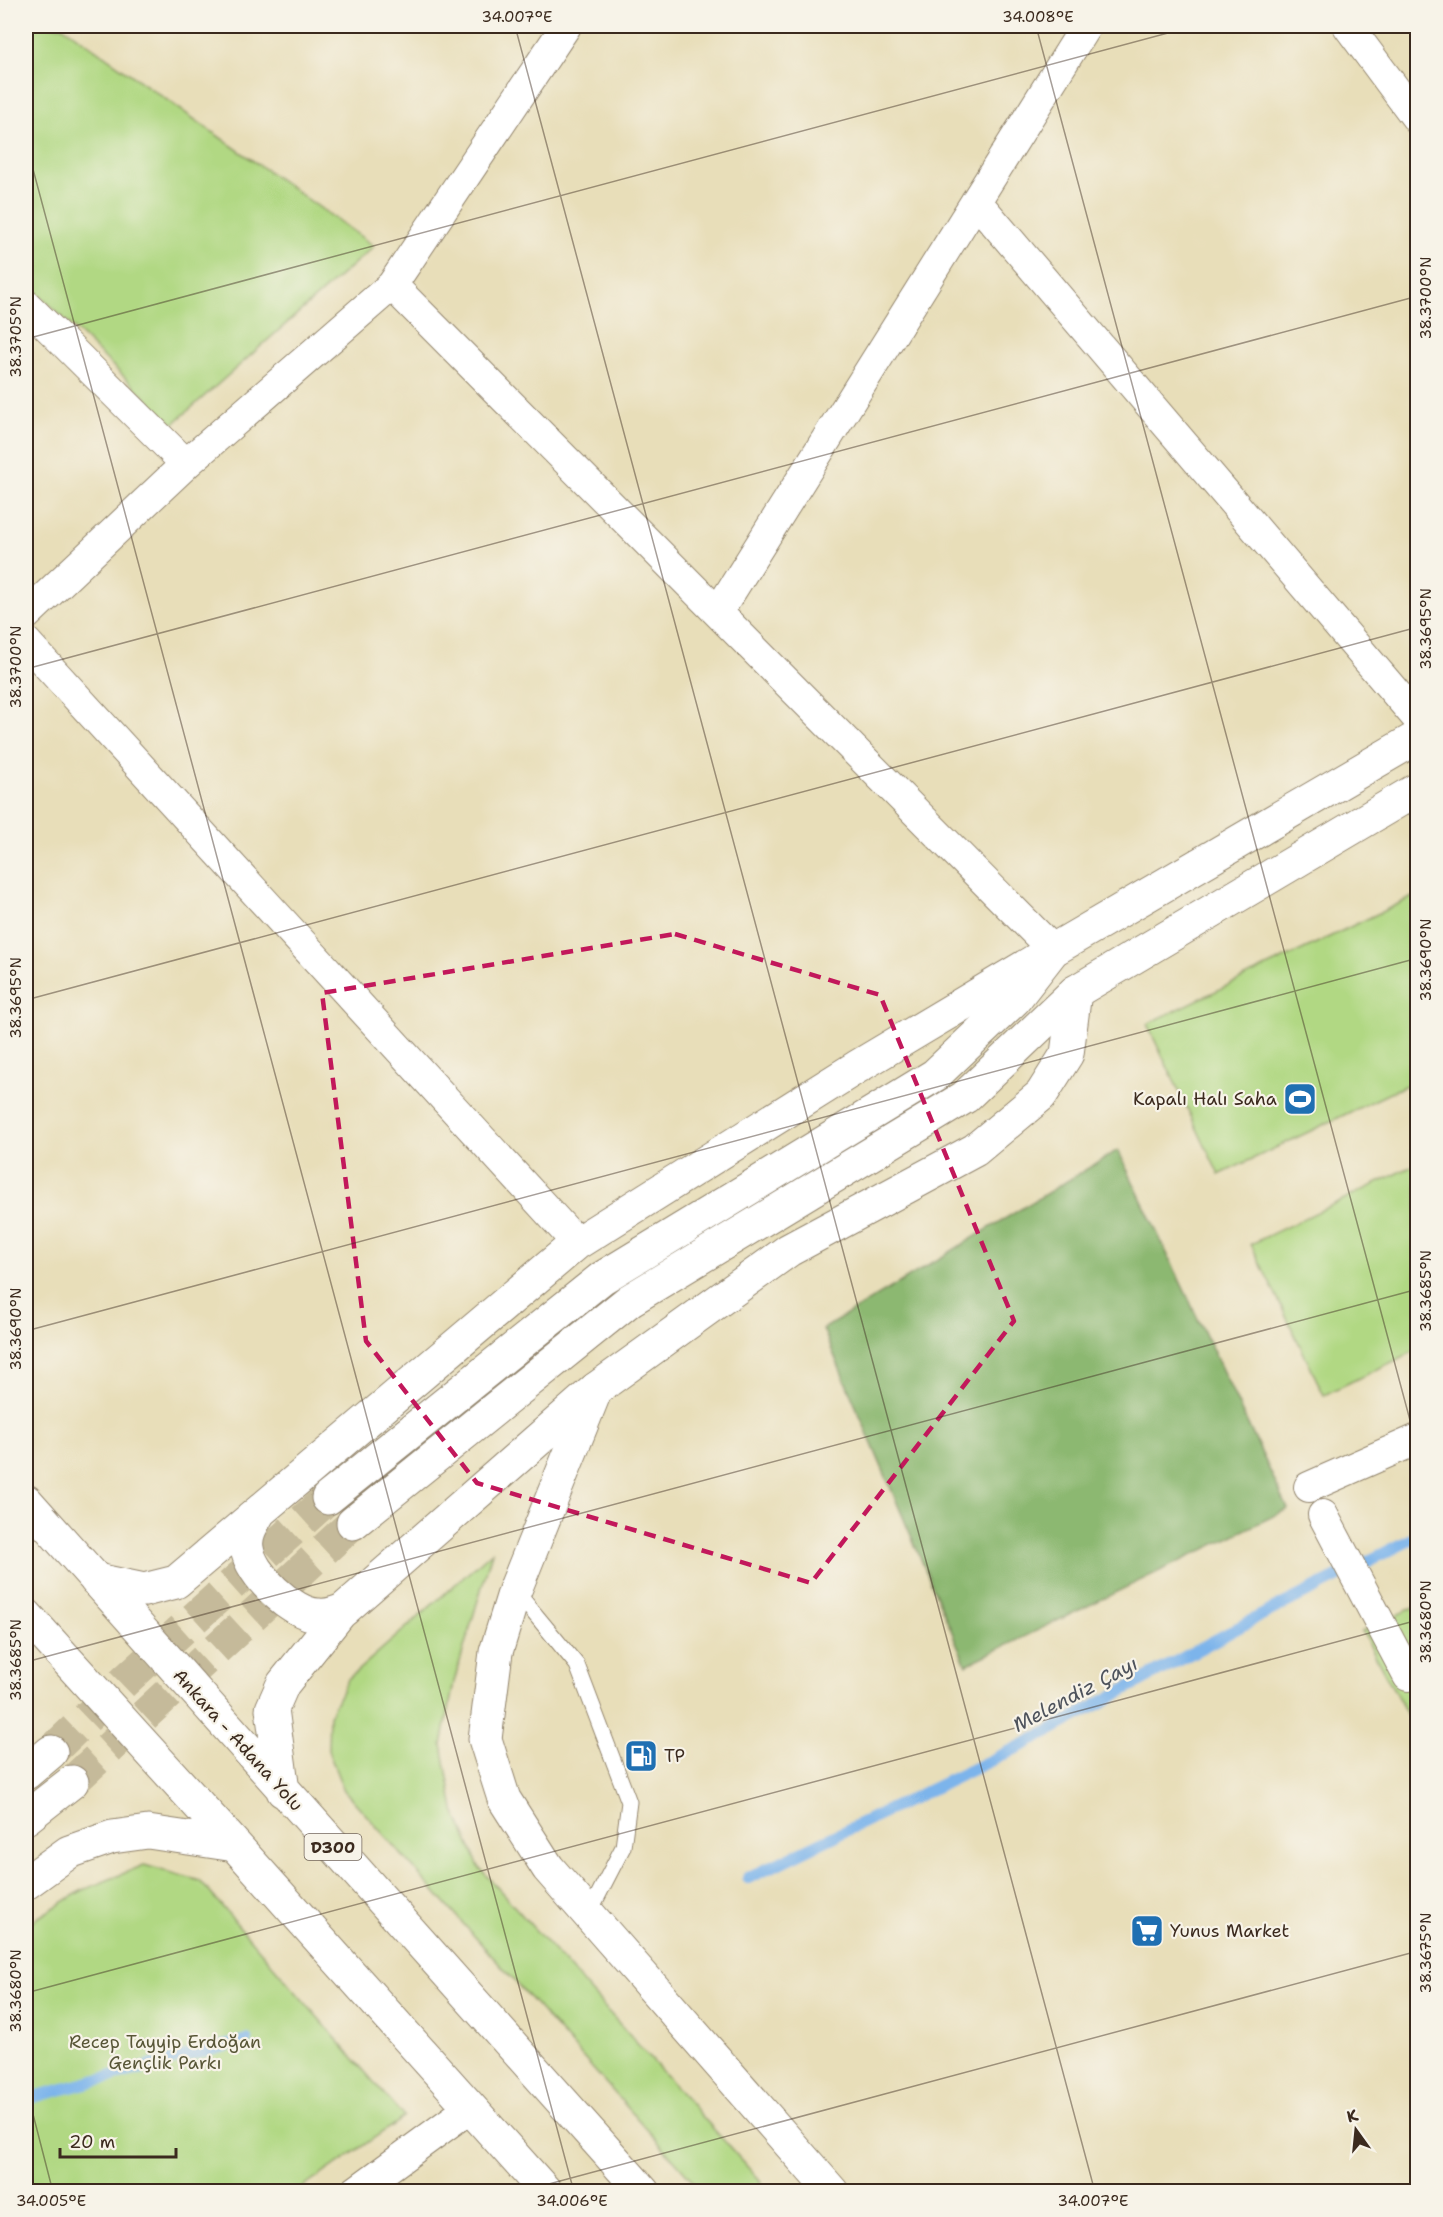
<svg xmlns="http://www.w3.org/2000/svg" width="1443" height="2217" font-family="'Shantell Sans',sans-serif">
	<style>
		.green { fill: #b1d883; stroke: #768150; stroke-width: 1.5 }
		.forest { fill: #8cb871; stroke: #647148; stroke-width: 1.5 }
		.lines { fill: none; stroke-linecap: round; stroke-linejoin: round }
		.stream { stroke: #7bb4eb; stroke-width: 12 }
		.secondary-tunnel { stroke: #c5ba9a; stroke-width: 33; stroke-dasharray: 33 16; stroke-linecap: butt }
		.lane-casing { stroke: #92846c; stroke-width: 17 }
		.street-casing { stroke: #92846c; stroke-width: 32 }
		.secondary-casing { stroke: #92846c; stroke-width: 35 }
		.highway-casing { stroke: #92846c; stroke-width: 35 }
		.lane { stroke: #fff; stroke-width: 15 }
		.street { stroke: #fff; stroke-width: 30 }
		.secondary { stroke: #fff; stroke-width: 33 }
		.highway { stroke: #fff; stroke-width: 33 }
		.marked { fill: none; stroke: #c2185b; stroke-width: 4.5; stroke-dasharray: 12 8; stroke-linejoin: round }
		.ticks { fill: none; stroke: #3b2a1e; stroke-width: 1.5; stroke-opacity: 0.45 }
		.labels { text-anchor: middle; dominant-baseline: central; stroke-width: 4.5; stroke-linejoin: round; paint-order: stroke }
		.shield { fill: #f7f3e8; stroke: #73665b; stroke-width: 1.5 }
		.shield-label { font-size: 16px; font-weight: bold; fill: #3b2a1e }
		.poi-label { font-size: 18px; fill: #3b2a1e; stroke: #f7f3e8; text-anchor: start }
		.street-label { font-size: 18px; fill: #3b2a1e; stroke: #f7f3e8 }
		.park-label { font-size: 18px; fill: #585637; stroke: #f7f3e8 }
		.water-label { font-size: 20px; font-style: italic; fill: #4e535c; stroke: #f7f3e8 }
		.neatline { fill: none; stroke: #3b2a1e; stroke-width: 2 }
		.ticks-label { font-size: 15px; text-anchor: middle; fill: #3b2a1e }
	</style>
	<rect width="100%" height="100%" fill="#f7f3e8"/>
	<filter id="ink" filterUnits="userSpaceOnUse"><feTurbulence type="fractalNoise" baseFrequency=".0167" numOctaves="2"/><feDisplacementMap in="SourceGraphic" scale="12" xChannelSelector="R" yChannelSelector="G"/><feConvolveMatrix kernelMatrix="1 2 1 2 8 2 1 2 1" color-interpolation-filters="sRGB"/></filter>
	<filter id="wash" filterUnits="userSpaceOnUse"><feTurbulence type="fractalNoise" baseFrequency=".008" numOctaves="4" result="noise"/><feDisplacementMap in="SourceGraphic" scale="24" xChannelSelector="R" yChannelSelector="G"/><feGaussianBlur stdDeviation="1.35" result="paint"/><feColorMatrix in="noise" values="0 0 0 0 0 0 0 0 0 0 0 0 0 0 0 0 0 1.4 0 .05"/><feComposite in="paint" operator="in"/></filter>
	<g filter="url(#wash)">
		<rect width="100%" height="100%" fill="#e8deb9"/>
		<path class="green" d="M 26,26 L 62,26 L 374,246 L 173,424 L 26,282 Z
			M 1417,895 L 1417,1080 L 1219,1175 L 1147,1024 Z
			M 1417,1164 L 1417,1350 L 1324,1395 L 1251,1244 Z
			M 492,1552 L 454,1682 L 442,1745 L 454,1810 L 479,1867 L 769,2191 L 702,2191 L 343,1789 L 328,1750 L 329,1716 L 348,1679 Z
			M 1417,1606 L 1417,1733 L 1362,1631 Z
			M 144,1865 L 200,1881 L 404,2117 L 298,2191 L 26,2191 L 26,1925 L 81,1891 Z"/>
		<path class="forest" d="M 1118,1150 L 1288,1509 L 966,1665 L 823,1329 Z"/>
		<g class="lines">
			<path class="stream" d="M 748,1878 L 1027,1743 L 1254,1619 L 1418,1536
				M 26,2099 L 247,2040"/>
		</g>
	</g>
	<g filter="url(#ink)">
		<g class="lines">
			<path class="secondary-tunnel" d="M 51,1752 L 127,1679 L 328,1498
				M 72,1782 L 353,1523"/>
			<g class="lane-casing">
				<path id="lane" d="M 515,1590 L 577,1665 L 629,1802 L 623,1847 L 589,1913"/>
			</g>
			<g class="street-casing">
				<path id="street" d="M 1348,26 L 1418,120
					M 976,201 L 1418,719
					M 392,285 L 1053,950
					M 26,305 L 186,464
					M 718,612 L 1086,26
					M 26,615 L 186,464 L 392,285 L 566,26
					M 26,642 L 577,1243
					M 1309,1487 L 1418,1439
					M 1323,1515 L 1408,1676
					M 355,2192 L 471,2107"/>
			</g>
			<g class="secondary-casing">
				<path id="secondary" d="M 596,1389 L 515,1590 L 496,1652 L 485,1739 L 504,1799 L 548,1868 L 832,2192
					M 328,1498 L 602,1278 L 935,1075 L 1014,1000 L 1053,950 L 1418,737
					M 353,1523 L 630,1300 L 965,1097 L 1075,992 L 1418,789
					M 26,1773 L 51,1752
					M 26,1818 L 72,1782"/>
			</g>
			<g class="highway-casing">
				<path id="highway" d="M 26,1501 L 643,2192
					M 258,1514 C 252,1524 245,1535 247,1548 C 250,1574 292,1614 318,1615 C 327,1616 337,1613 345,1609
					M 96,1580 L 144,1590 L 176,1582 L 577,1243 L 857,1067 L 1053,950
					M 26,1615 L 235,1845 L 546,2192
					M 283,1791 L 272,1709 L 283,1684 L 340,1613 L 596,1389 L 789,1250 L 975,1150 L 1041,1095 L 1067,1054 L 1075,992
					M 26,1883 L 69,1852 L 112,1837 L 148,1832 L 235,1845"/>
			</g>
			<use href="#lane" class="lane"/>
			<use href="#street" class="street"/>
			<use href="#secondary" class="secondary"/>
			<use href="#highway" class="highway"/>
		</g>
	</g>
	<path class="marked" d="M 675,934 L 880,995 L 1014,1321 L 811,1583 L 477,1483 L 366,1341 L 322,993 Z"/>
	<path class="ticks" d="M 515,26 L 1095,2192M 1036,26 L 1418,1450M 26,143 L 574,2192M 26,339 L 1194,26M 26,669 L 1418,296M 26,1000 L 1418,627M 26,1331 L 1418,958M 26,1662 L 1418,1289M 26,1993 L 1418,1620M 26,2087 L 53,2192M 519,2192 L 1418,1951"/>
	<defs>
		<g id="stadium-square" transform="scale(1.725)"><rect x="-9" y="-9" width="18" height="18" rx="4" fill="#1f6fb2" stroke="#f7f3e8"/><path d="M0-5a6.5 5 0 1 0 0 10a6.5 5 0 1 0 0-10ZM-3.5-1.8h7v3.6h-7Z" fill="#fff"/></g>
		<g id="fuel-square" transform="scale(1.725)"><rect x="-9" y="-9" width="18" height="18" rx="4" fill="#1f6fb2" stroke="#f7f3e8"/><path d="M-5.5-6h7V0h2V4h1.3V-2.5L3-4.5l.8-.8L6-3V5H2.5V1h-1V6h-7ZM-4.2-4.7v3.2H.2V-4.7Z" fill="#fff"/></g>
		<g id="supermarket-square" transform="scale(1.725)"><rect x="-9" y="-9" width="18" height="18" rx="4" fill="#1f6fb2" stroke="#f7f3e8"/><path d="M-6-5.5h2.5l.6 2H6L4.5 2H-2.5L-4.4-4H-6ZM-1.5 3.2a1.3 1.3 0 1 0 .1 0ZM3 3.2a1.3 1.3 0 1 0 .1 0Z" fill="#fff"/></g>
	</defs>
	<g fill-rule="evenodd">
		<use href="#stadium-square" x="1300" y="1099"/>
		<use href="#fuel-square" x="641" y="1756"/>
		<use href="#supermarket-square" x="1147" y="1931"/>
	</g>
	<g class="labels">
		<rect class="shield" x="304.5" y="1834" width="57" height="26" rx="4.5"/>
		<g class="shield-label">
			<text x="333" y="1847">D300</text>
		</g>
		<g class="poi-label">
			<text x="1277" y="1099" text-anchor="end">Kapalı Halı Saha</text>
			<text x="664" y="1756">TP</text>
			<text x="1170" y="1931">Yunus Market</text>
		</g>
		<g class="street-label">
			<text transform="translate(238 1740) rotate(48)">Ankara - Adana Yolu</text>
		</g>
		<g class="park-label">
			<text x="165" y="2042">Recep Tayyip Erdoğan<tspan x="165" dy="21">Gençlik Parkı</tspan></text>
		</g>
		<g class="water-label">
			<text transform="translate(1075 1694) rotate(-28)">Melendiz Çayı</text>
		</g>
	</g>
	<rect width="1443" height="2217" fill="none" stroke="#f7f3e8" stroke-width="66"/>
	<g transform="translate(1356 2130) rotate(345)" stroke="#f7f3e8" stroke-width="4.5" paint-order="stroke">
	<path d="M0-4.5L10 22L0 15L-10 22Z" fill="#3b2a1e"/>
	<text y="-9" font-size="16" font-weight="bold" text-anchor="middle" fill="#3b2a1e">K</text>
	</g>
	<path d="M60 2148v9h116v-9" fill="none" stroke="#3b2a1e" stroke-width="3"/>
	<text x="69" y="2148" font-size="18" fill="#3b2a1e" stroke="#f7f3e8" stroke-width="4.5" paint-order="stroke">20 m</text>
	<rect x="33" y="33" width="1377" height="2151" class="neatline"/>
	<g class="ticks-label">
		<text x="517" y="22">34.007°E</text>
		<text x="1038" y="22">34.008°E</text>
		<text transform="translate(1426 298) rotate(-90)" y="5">38.3700°N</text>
		<text transform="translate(16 337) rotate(-90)" y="5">38.3705°N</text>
		<text transform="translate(1426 629) rotate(-90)" y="5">38.3695°N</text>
		<text transform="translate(16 667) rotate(-90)" y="5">38.3700°N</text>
		<text transform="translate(1426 960) rotate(-90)" y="5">38.3690°N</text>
		<text transform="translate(16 998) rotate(-90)" y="5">38.3695°N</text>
		<text transform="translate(1426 1291) rotate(-90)" y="5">38.3685°N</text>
		<text transform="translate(16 1329) rotate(-90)" y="5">38.3690°N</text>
		<text transform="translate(1426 1622) rotate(-90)" y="5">38.3680°N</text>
		<text transform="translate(16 1660) rotate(-90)" y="5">38.3685°N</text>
		<text transform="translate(1426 1953) rotate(-90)" y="5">38.3675°N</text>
		<text transform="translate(16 1991) rotate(-90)" y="5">38.3680°N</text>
		<text x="51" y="2206">34.005°E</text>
		<text x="572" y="2206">34.006°E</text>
		<text x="1093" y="2206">34.007°E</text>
	</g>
</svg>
